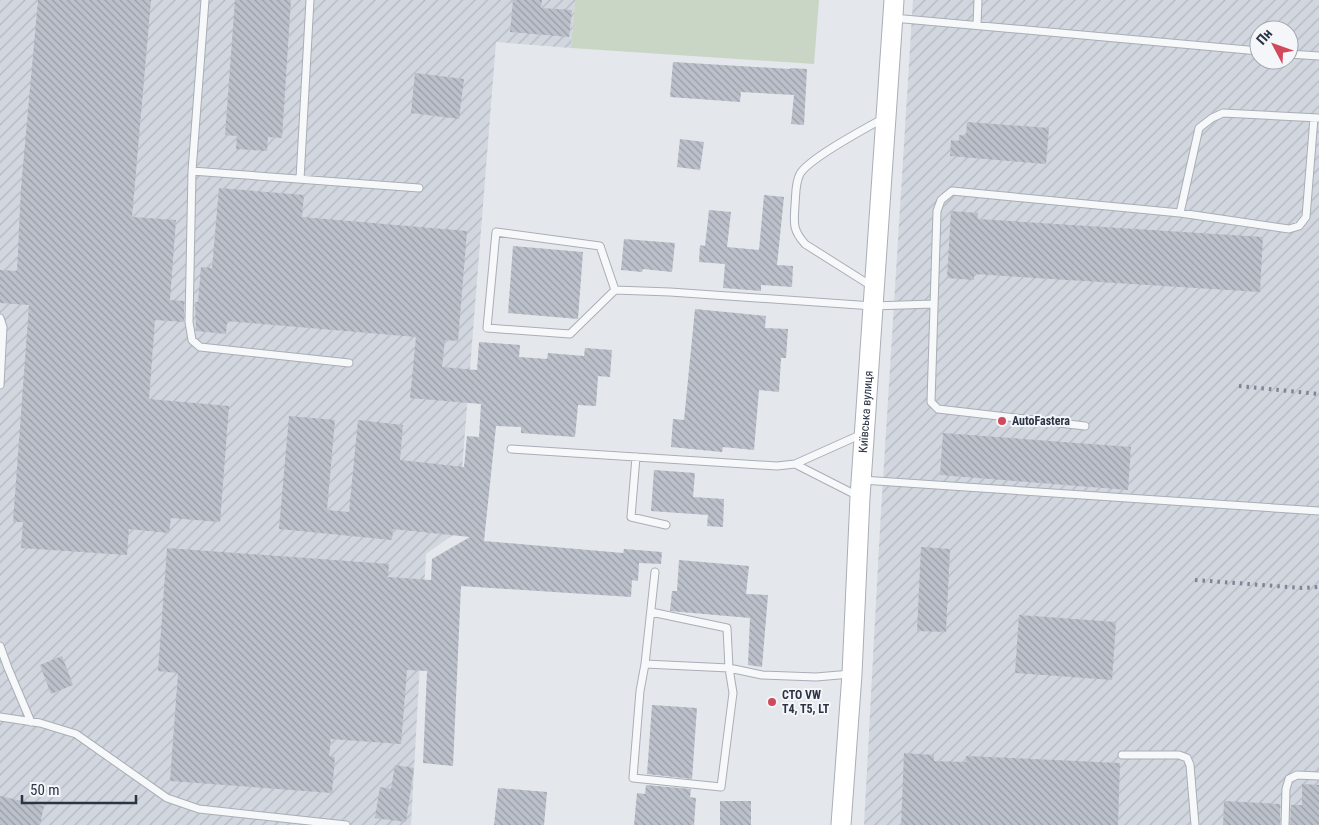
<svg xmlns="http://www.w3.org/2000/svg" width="1319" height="825" font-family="'Roboto Condensed',sans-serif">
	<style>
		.industrial { fill: url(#industrial-furrows); fill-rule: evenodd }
		.pitch { fill: #c9d6c5 }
		.building { fill: url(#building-back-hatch) }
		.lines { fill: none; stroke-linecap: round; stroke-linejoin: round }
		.lane-casing { stroke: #a9aeb7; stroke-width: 9 }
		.secondary-casing { stroke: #a9aeb7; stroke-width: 21 }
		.lane { stroke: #f7f8fa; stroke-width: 7 }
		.secondary { stroke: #fff; stroke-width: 19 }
		.rail { stroke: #7d8696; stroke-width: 4; stroke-dasharray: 2.5 5; stroke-linecap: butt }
		.poi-dot { fill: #d1495b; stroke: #f4f6f9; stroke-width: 2 }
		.labels { text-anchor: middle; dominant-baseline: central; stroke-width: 4; stroke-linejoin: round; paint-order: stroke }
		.street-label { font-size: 12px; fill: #2b3445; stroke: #f4f6f9 }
		.poi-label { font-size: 12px; font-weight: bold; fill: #2b3445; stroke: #f4f6f9; text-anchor: start }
	</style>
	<defs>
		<pattern id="industrial-furrows" width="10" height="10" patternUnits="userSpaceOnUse" patternTransform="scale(1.25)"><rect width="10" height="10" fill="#d2d6de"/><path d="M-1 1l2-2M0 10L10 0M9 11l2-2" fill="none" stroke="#b4b8c0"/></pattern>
		<pattern id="building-back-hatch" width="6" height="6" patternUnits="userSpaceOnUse" patternTransform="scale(1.25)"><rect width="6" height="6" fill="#bbc0ca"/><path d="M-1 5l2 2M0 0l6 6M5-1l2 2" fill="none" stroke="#989da6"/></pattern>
	</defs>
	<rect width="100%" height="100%" fill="#e4e7ec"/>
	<path class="industrial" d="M 0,0 L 575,0 L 571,48 L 496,42 L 457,532 L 426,554 L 411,825 L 0,825 Z
		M 913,0 L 1319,0 L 1319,825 L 864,825 L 880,528 ZM 1259,30 L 1289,30 L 1289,60 L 1259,60 Z"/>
	<path class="pitch" d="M 575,0 L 819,0 L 814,64 L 571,48 Z"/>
	<path class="building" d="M 38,0 L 151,0 L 132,217 L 176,220 L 170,300 L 184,301 L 184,322 L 155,320 L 149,399 L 229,406 L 220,522 L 171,518 L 169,533 L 129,529 L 127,555 L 21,548 L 23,522 L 13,522 L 29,305 L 0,303 L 0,270 L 17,271 L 21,188 Z
		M 235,0 L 291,0 L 282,138 L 268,137 L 267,151 L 236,149 L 237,136 L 225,135 Z
		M 513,0 L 542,0 L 541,8 L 572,10 L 569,37 L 510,32 Z
		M 673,62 L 790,69 L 790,68 L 807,69 L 804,125 L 791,124 L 794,95 L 741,92 L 740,102 L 670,97 Z
		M 415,73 L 464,79 L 459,119 L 411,113 Z
		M 967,122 L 1049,128 L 1046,164 L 950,156 L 951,140 L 959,141 L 959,135 L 966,136 Z
		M 680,139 L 704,142 L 700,170 L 677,167 Z
		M 219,188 L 304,195 L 302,217 L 467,231 L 458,341 L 445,340 L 442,367 L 477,370 L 479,342 L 520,345 L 519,357 L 547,359 L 548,353 L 584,356 L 585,348 L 612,350 L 610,377 L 598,376 L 596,406 L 578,405 L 575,437 L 521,433 L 521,427 L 496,426 L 484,541 L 623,553 L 624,549 L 662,552 L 661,564 L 639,563 L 638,581 L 632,580 L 631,597 L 461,586 L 453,766 L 423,763 L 427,671 L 407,670 L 401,744 L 331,739 L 329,756 L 335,757 L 332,793 L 170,781 L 178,673 L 158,671 L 167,548 L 389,564 L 388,577 L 431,580 L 432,559 L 470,537 L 393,529 L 392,540 L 279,529 L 289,416 L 335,420 L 327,510 L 349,512 L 358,420 L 403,425 L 400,460 L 464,467 L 467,436 L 479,437 L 481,404 L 410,398 L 416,337 L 227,321 L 226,334 L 196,331 L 195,302 L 198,302 L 201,267 L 212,268 Z
		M 764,195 L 784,197 L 777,265 L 793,266 L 792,287 L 761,285 L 761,291 L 723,288 L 725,264 L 699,262 L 700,245 L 705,246 L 709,210 L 731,212 L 727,247 L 759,250 Z
		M 951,211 L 978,213 L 978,219 L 1263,237 L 1260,292 L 974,274 L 974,280 L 947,278 Z
		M 624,239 L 675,243 L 672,272 L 643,269 L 642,272 L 621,270 Z
		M 513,246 L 583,252 L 578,319 L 508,313 Z
		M 695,309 L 766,316 L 765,328 L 788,329 L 786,358 L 781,358 L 779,392 L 759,390 L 754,450 L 723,447 L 722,452 L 671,447 L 673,419 L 684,420 Z
		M 943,433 L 1131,447 L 1128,490 L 940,475 Z
		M 654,470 L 695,473 L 693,497 L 724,499 L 723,527 L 707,526 L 708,515 L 651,511 Z
		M 921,547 L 950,549 L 946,632 L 917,631 Z
		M 679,560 L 749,566 L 746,594 L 768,595 L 762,667 L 748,665 L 750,618 L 670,611 L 672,591 L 677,591 Z
		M 1019,615 L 1116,622 L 1112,680 L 1015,673 Z
		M 62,656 L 73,685 L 51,694 L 40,665 Z
		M 652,705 L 697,708 L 692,779 L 647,774 Z
		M 904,753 L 934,755 L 934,761 L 966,762 L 966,756 L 1120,763 L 1118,825 L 901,825 Z
		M 395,765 L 414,768 L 406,822 L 375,818 L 380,787 L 391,789 Z
		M 1302,784 L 1319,785 L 1319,825 L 1290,825 L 1291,805 L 1302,805 Z
		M 646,785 L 691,789 L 690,797 L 696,798 L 694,825 L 634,825 L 637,793 L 645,794 Z
		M 498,788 L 547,792 L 544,825 L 494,825 Z
		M 0,796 L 44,806 L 40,825 L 0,825 Z
		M 720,801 L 751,801 L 751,825 L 720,825 Z
		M 1224,801 L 1280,804 L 1280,825 L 1223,825 Z"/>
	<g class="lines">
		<g class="lane-casing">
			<path id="lane" d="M 205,0 L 192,171 L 189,322 L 192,340 L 200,347 L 349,363
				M 893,18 L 1259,51
				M 977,25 L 978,0
				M 1289,54 L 1319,56
				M 192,171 L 419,188
				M 300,179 L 310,0
				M 1180,213 L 1199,128 L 1212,118 L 1223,113 L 1319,118
				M 873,287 L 805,244 C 792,229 794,223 795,205 C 796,195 795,183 800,174 C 808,159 866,128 884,118
				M 615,290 L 600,246 L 496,232 L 487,328 L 570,334 L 615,290 L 670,292 L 873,306 L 933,304
				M 0,318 L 3,327 L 0,385
				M 1085,426 L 938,409 L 931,402 L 937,211 L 941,200 L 952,191 L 1180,213 L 1289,229 L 1299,226 L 1306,217 L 1314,118
				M 511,449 L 777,466 L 795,464
				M 636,457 L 631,517 L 666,525
				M 862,480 L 1319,511
				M 858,496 L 795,464 L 862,434
				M 655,572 L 645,664 L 729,668 L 762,675 L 816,677 L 851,674
				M 0,646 L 8,668 L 31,722
				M 645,664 L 640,691 L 633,778 L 721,787 L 733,693 L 729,668 L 727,628 L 651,612
				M 0,717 L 40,723 L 76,734 L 167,798 L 199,809 L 346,825
				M 1122,755 L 1179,755 L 1187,758 L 1190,765 L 1195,825
				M 1285,825 L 1286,789 L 1289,779 L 1297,775 L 1319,776"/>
		</g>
		<g class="secondary-casing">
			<g id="secondary">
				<path id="s1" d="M 841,825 L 852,674 L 860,497 L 894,0"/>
			</g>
		</g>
		<use href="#lane" class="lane"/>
		<use href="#secondary" class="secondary"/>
		<path class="rail" d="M 1239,386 L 1319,394
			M 1195,580 L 1302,588 L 1319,587"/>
	</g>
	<g class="poi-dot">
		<circle cx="1002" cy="421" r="5"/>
		<circle cx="772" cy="702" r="5"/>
	</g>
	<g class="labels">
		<g class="street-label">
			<text stroke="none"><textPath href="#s1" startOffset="414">Київська вулиця</textPath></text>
		</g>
		<g class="poi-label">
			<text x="1012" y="421">AutoFastera</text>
			<text x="782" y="695">СТО VW<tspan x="782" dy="14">T4, T5, LT</tspan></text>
		</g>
	</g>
	<g transform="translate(1274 45) rotate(311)"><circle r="24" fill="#f4f6f9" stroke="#a4a8b1"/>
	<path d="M0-4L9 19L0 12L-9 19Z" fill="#d1495b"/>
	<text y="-8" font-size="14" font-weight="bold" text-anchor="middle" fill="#2b3445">Пн</text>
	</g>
	<path d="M22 795v8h114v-8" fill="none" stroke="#2b3445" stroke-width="2.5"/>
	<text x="30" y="795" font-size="15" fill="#2b3445" stroke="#f4f6f9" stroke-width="4" paint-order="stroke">50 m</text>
</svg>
